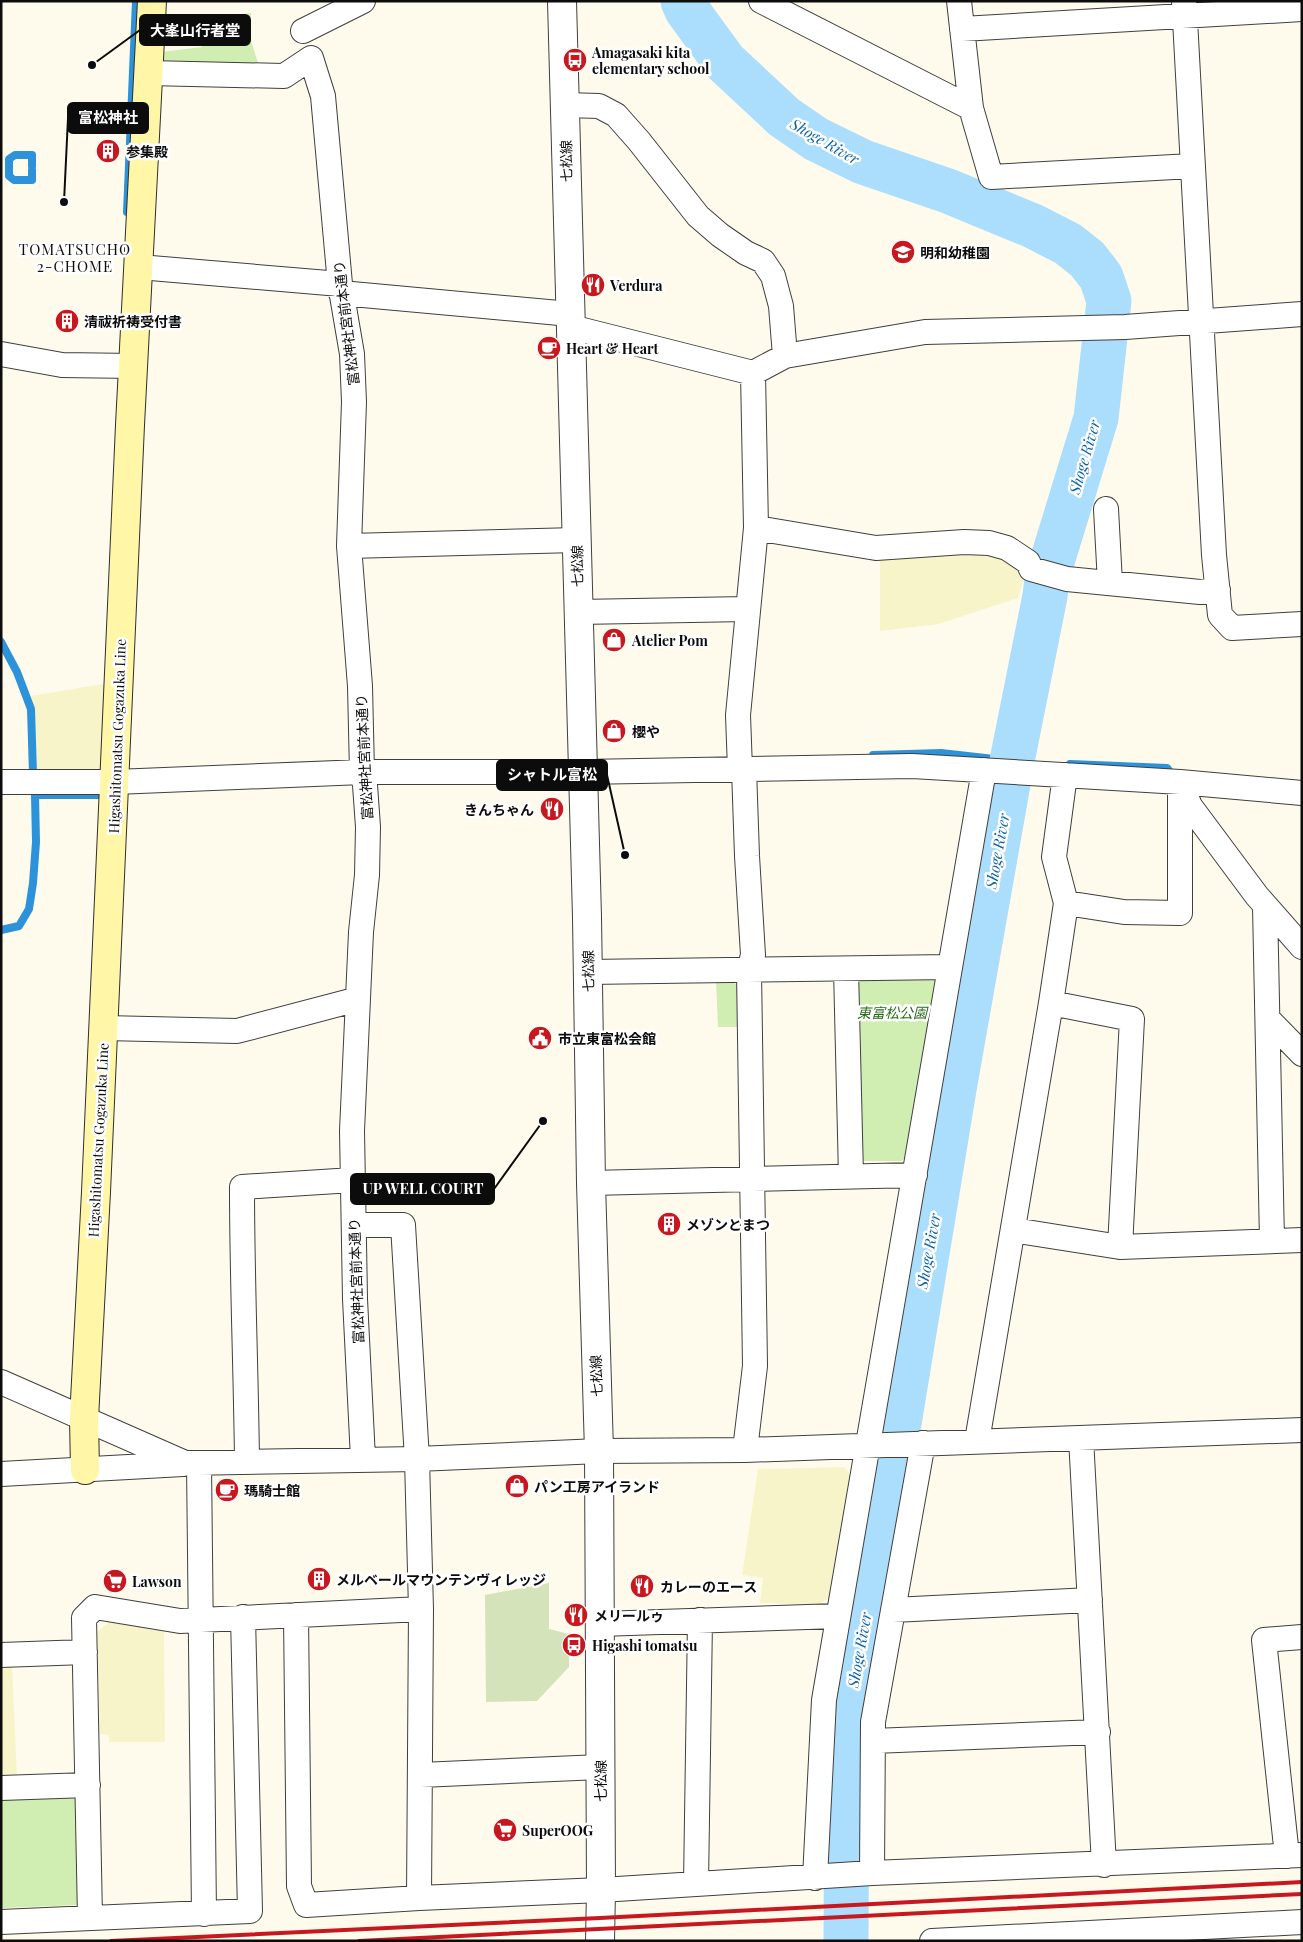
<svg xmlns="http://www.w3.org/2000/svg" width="1303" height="1942" font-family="'Playfair Display','Noto Sans JP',serif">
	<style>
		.farmland { fill: #f8f4c9 }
		.green { fill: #d0edb2 }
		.cemetery { fill: #d5e3bb }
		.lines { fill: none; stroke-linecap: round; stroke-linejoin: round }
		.stream { stroke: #2c92d9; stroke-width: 8 }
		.river { stroke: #abddfc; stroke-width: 45 }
		.minor-casing { stroke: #3f3f3f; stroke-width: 26 }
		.tertiary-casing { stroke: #3f3f3f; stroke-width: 30 }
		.secondary-casing { stroke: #2e2e2e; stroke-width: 30 }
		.minor { stroke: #fff; stroke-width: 24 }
		.tertiary { stroke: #fff; stroke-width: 28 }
		.secondary { stroke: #fff6a7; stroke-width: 28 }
		.rail { stroke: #c8181f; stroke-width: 4 }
		.labels { text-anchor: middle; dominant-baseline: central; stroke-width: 5; stroke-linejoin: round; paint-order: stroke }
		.poi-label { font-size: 14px; font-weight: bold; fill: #0c0c0c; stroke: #fff; text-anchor: start }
		.street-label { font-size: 14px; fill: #0c0c0c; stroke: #fff }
		.park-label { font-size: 14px; font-style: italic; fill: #276a17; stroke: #fff }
		.water-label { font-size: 15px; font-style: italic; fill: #0b62a9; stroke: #fff }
		.neighbourhood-label { font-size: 15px; letter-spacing: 1px; fill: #0c0c0c; stroke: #fff }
		.leader { fill: none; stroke: #0c0c0c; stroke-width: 2 }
		.callout-dot { fill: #0c0c0c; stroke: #fff; stroke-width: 2 }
		.callout { fill: #0c0c0c; stroke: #0c0c0c; stroke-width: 2 }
		.callout-label { font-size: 15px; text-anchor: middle; font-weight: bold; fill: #fff }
	</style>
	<rect width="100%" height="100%" fill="#fffbec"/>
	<path class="farmland" d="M 992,550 L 1026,571 L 1018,598 L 939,624 L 880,631 L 880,556 Z
		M 109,683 L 105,772 L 37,774 L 34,707 L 31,696 Z
		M 844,1467 L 851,1474 L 829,1598 L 818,1605 L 760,1603 L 763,1578 L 742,1575 L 758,1469 Z
		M 109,1622 L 164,1630 L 165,1742 L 109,1742 L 109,1735 L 100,1734 L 97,1632 Z
		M 12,1664 L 17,1777 L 1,1778 L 1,1665 Z"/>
	<path class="green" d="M 251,13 L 249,34 L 259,66 L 160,65 L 161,52 L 202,47 L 204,19 Z
		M 730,979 L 739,987 L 740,1027 L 718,1027 L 716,980 Z
		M 936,979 L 910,1155 L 901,1161 L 864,1161 L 858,1156 L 852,980 Z
		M 76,1795 L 79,1905 L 1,1908 L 1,1797 Z"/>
	<path class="cemetery" d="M 549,1583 L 549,1629 L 569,1634 L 569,1667 L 537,1701 L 486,1702 L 485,1595 Z"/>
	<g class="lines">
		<path class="stream" d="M 32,166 L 32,155 L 15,155 L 9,159 L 9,176 L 14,180 L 32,180 L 32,170
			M 127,212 L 136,1
			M 1,642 L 17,672 L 31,709 L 33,774
			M 873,755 L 941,753 L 994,759
			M 1070,764 L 1167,768 L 1173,776
			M 1,930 L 19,926 L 29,909 L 33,883 L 36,842 L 35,795 L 102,795"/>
		<path class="river" d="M 683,1 L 687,10 L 725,62 L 784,117 L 816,139 L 863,162 L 948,191 L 1033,226 L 1068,244 L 1087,259 L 1101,277 L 1109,301 L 1096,418 L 1047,578 L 1045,596 L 1012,761 L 954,1089 L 891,1472 L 847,1717 L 846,1941"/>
		<g class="minor-casing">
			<path id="minor" d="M 761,1 L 971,108 L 991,177 L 1192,166
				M 959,1 L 971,108
				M 1184,1 L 1214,555 L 1220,615 L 1232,628 L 1302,624
				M 962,29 L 1302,9
				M 303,31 L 363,1
				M 148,73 L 284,76 L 311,58 L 323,96 L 340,284 L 352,354 L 354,402 L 349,546 L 360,686 L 362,772 L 365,785 L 368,827 L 367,875 L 361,932 L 352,1131 L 355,1299 L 363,1459
				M 565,105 L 599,106 L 616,115 L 639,141 L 698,216 L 720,235 L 746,253 L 763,261 L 773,276 L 781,306 L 785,356
				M 139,267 L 340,284
				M 341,293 L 570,314
				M 571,327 L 753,373 L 785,356 L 925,332 L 1125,327 L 1302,314
				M 1,354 L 62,365 L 134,366
				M 1106,509 L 1110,583
				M 756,528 L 876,548 L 964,542 L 989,543 L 1007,548 L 1028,562 L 1031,569 L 1067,579 L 1200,592 L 1218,590
				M 349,546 L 577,540
				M 578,612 L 747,609
				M 740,769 L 738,715 L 756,528 L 753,373
				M 744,769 L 747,856 L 753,955 L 749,971 L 755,1366 L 745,1450
				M 1,782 L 115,782 L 362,772 L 583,772 L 912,766 L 1180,782 L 1302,793
				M 1183,788 L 1190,806 L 1257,896 L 1302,947
				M 1066,903 L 1124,912 L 1180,913 L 1180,782
				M 1265,906 L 1272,1241
				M 846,969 L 851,1176
				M 588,972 L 950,967
				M 1051,1003 L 1132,1019 L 1120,1247
				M 1268,1019 L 1302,1054
				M 104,1028 L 237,1031 L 358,999
				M 591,1183 L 915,1175
				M 354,1225 L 403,1225 L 417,1459 L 421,1609 L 419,1898
				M 1013,1230 L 1120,1247 L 1302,1240
				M 1,1382 L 185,1463 L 417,1459 L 599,1451 L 745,1450 L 1302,1430
				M 1081,1438 L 1104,1865
				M 977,1441 L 1051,1003 L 1066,903 L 1054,857 L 1065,775
				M 247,1462 C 246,1370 242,1279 242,1187 L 353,1180
				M 199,1463 L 204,1914
				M 1,1474 L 183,1464
				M 893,1610 L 1090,1600
				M 296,1615 L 299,1886 L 306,1905 L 419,1898 L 601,1890 L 872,1873 L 1302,1855
				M 600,1624 L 838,1616
				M 1,1655 L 85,1652
				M 873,1741 L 1098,1732
				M 421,1775 L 600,1767
				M 1,1788 L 88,1785
				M 1287,1856 L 1264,1640 L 1302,1637
				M 872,1873 L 873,1722 L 923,1443
				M 815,1878 L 824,1700 L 984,770
				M 696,1884 L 700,1620
				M 90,1918 L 84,1618 L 95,1607 L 180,1621 L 421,1609
				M 1,1922 L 250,1911 L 243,1617
				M 932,1941 L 1302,1922"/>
		</g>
		<g class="tertiary-casing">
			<path id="tertiary" d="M 562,1 L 587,917 L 591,1183 L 599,1451 L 601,1890 L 600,1941"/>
		</g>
		<g class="secondary-casing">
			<path id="secondary" d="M 85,1470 L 84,1419 L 96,1192 L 130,425 L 152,1"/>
		</g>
		<use href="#minor" class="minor"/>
		<use href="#tertiary" class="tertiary"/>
		<use href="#secondary" class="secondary"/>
		<path class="rail" d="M 111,1941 L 600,1918 L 1302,1882
			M 359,1941 L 1302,1894"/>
	</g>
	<defs>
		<g id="bus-disc" transform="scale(1.25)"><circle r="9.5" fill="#c8181f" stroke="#fff"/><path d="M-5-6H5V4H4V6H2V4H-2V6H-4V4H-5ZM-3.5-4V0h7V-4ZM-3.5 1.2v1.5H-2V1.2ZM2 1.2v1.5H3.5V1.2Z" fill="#fff"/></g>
		<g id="building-disc" transform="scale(1.25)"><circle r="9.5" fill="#c8181f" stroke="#fff"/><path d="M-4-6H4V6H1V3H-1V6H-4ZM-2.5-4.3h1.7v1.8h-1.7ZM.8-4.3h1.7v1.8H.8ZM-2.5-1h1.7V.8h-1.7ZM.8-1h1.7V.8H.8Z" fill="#fff"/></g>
		<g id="school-disc" transform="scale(1.25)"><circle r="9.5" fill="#c8181f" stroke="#fff"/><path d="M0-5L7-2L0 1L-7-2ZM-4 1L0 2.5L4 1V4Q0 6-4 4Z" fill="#fff"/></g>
		<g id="restaurant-disc" transform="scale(1.25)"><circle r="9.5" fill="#c8181f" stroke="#fff"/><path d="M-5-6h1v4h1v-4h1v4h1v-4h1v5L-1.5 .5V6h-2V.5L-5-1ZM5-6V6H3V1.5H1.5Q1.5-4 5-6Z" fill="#fff"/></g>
		<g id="cafe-disc" transform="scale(1.25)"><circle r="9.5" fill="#c8181f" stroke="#fff"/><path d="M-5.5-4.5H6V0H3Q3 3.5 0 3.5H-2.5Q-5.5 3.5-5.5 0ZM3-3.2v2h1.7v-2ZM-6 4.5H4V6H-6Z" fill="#fff"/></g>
		<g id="shop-disc" transform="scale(1.25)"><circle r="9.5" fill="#c8181f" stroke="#fff"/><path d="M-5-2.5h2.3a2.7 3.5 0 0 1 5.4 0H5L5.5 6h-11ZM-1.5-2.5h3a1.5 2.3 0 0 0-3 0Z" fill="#fff"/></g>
		<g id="civic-disc" transform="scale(1.25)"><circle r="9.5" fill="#c8181f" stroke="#fff"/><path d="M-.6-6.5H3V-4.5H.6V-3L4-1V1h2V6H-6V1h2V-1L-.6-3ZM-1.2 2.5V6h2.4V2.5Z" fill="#fff"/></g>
		<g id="supermarket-disc" transform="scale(1.25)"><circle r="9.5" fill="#c8181f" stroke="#fff"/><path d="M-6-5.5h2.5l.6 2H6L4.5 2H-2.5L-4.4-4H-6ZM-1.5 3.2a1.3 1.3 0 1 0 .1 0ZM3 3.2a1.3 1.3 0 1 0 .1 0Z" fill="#fff"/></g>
	</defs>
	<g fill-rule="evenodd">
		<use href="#bus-disc" x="575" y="60"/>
		<use href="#building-disc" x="108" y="151"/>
		<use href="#school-disc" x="903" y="252"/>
		<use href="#restaurant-disc" x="593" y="285"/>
		<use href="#building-disc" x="67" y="321"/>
		<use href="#cafe-disc" x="549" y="348"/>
		<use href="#shop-disc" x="614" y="640"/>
		<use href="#shop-disc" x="614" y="731"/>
		<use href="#restaurant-disc" x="552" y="809"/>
		<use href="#civic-disc" x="540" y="1038"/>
		<use href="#building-disc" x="669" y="1224"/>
		<use href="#shop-disc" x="517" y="1486"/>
		<use href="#cafe-disc" x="227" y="1490"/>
		<use href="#building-disc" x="319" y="1579"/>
		<use href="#supermarket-disc" x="115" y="1581"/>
		<use href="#restaurant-disc" x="642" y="1586"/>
		<use href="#restaurant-disc" x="576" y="1615"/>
		<use href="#bus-disc" x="574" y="1645"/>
		<use href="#supermarket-disc" x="505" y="1830"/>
	</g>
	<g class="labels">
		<g class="poi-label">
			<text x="592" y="52">Amagasaki kita<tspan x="592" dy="16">elementary school</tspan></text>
			<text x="126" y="151">参集殿</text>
			<text x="920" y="252">明和幼稚園</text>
			<text x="610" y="285">Verdura</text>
			<text x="84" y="321">清祓祈祷受付書</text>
			<text x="566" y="348">Heart &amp; Heart</text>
			<text x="632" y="640">Atelier Pom</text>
			<text x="632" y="731">櫻や</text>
			<text x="534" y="809" text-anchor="end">きんちゃん</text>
			<text x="558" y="1038">市立東富松会館</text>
			<text x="686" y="1224">メゾンとまつ</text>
			<text x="534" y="1486">パン工房アイランド</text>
			<text x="244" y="1490">瑪騎士館</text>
			<text x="336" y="1579">メルベールマウンテンヴィレッジ</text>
			<text x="132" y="1581">Lawson</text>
			<text x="660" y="1586">カレーのエース</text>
			<text x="594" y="1615">メリールゥ</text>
			<text x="592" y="1645">Higashi tomatsu</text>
			<text x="522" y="1830">SuperOOG</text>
		</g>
		<g class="street-label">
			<text transform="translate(566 161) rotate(-91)">七松線</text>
			<text transform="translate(346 323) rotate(-97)">富松神社宮前本通り</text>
			<text transform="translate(577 566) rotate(-91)">七松線</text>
			<text transform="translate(117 736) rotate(-88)">Higashitomatsu Gogazuka Line</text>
			<text transform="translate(364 757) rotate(-93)">富松神社宮前本通り</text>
			<text transform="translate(588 971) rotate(-91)">七松線</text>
			<text transform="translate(98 1140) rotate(-87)">Higashitomatsu Gogazuka Line</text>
			<text transform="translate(356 1281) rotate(-92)">富松神社宮前本通り</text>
			<text transform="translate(596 1376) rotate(-92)">七松線</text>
			<text transform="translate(600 1781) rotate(-90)">七松線</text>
		</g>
		<g class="park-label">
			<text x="892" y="1012">東富松公園</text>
		</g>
		<g class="water-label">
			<text transform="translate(825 141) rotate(30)">Shoge River</text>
			<text transform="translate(1084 457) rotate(-74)">Shoge River</text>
			<text transform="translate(997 851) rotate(-80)">Shoge River</text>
			<text transform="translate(928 1251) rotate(-80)">Shoge River</text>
			<text transform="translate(859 1650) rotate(-80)">Shoge River</text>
		</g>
		<g class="neighbourhood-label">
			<text x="75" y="249">TOMATSUCHO<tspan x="75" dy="17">2-CHOME</tspan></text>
		</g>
	</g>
	<path class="leader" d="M92 65L140 30M64 202L68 118M625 855L607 775M543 1121L494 1189"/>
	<g class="callout-dot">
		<circle cx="92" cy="65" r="5"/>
		<circle cx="64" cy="202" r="5"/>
		<circle cx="625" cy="855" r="5"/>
		<circle cx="543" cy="1121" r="5"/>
	</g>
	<g class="callout">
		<rect x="140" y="15" width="110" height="30" rx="5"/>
		<rect x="68" y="103" width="80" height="30" rx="5"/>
		<rect x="497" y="760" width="110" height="30" rx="5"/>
		<rect x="351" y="1174" width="143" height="30" rx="5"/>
	</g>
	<g class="callout-label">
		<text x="195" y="36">大峯山行者堂</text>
		<text x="108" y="123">富松神社</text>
		<text x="552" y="780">シャトル富松</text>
		<text x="423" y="1194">UP WELL COURT</text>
	</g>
	<rect width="1303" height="1942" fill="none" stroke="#0c0c0c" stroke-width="5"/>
</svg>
